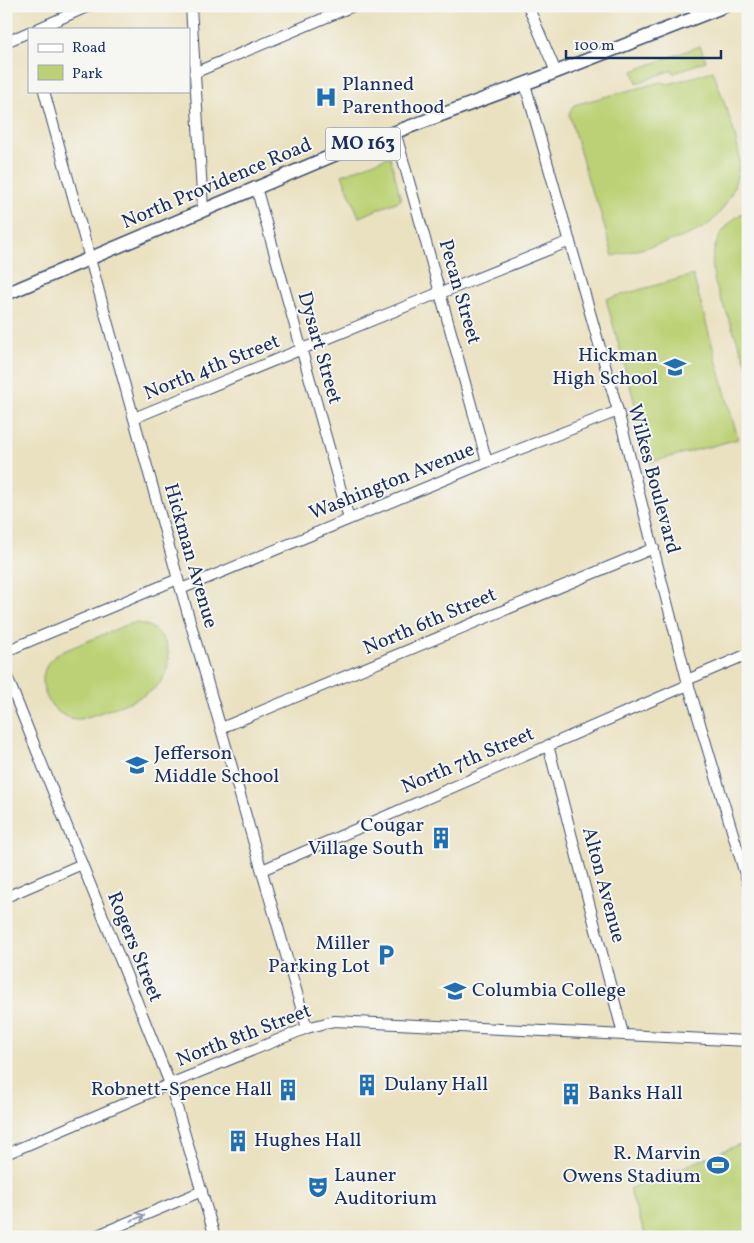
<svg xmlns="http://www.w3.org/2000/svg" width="754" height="1243" font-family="Vollkorn,serif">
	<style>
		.green { fill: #bcd175; stroke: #6c806a }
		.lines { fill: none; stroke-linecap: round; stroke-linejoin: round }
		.minor-casing { stroke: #3a4a6d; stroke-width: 12 }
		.major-casing { stroke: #3a4a6d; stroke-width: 15 }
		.minor { stroke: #fff; stroke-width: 10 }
		.major { stroke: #fff; stroke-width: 12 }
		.oneway { stroke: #8d97ae }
		.labels { text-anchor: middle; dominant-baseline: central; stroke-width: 4; stroke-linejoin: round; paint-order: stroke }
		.shield { fill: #f6f6f2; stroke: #5d6b8a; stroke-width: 1 }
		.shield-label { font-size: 19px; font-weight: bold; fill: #1b2f5e }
		.poi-label { font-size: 20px; fill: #1b2f5e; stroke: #f6f6f2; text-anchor: start }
		.street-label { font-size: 20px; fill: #1b2f5e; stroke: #f6f6f2 }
	</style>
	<rect width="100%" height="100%" fill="#f6f6f2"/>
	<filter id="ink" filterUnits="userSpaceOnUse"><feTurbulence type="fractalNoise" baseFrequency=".02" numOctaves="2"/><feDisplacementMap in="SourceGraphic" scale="10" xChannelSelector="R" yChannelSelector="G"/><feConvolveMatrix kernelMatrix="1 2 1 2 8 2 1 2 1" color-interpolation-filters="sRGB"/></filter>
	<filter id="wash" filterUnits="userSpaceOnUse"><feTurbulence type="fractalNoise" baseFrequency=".0096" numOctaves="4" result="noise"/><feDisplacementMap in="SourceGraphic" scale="20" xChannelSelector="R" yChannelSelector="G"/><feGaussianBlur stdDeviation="1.12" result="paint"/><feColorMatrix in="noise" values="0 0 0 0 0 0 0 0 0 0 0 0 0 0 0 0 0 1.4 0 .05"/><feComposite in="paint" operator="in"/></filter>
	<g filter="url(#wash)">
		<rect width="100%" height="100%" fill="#eae1c0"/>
		<path class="green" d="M 700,46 L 706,61 L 674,73 L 672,70 L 637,83 L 633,71 Z
			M 713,71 C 722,97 735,128 739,155 C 740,167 736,181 732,192 C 726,203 720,215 710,223 C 689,240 640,248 613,256 L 598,204 L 592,193 L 569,114 L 574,105 L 661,82 L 669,84 Z
			M 390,156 L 401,200 L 359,217 L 342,175 Z
			M 748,210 L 748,366 C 741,350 734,333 728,316 C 722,302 715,288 713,272 C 709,246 725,221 748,210 Z
			M 693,275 L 738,439 L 651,462 L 606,299 Z
			M 134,623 C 147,623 159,630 165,642 C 172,658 168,677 155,688 C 141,700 99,713 81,719 C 55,721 35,690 46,667 C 48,661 54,657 59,653 L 126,625 Z
			M 748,1141 L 748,1237 L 646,1237 L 629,1189 Z"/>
	</g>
	<g filter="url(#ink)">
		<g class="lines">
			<g class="minor-casing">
				<path id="minor" d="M 191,6 L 203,210
					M 528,6 L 556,72
					M 693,6 L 698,17
					M 37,29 L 89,6
					M 6,42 L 29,32
					M 194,73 L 353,6
					M 525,84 L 618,411 L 687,680 L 748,884
					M 44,91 L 179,583 L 307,1028
					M 395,131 L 487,462
					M 256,187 L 349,519
					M 441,293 L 570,241
					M 134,418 L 441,292
					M 181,589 L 487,462 L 618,411
					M 6,651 L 178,579
					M 6,674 L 170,1084 L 215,1237
					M 687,680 L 748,654
					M 221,728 L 654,548
					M 548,745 L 623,1034
					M 262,870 L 688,685
					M 6,897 L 82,864
					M 6,1154 L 170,1084 L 307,1028 L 334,1021 L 748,1041
					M 93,1237 L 202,1191"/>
			</g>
			<g class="major-casing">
				<path id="major" d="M 6,294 L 334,155 L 556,72 L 725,6"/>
			</g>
			<use href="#minor" class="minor"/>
			<use href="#major" class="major"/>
		</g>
		<defs><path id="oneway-shaft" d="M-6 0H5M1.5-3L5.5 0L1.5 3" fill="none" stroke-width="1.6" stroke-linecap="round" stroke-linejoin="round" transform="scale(1.25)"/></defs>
		<use class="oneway" href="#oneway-shaft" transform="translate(138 1218) rotate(-23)"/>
	</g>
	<defs>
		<g id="hospital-bare" transform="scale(1.725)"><path d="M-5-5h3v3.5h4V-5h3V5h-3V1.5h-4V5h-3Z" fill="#1f6fb2" stroke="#f6f6f2" stroke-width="2.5" paint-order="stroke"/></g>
		<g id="school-bare" transform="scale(1.725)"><path d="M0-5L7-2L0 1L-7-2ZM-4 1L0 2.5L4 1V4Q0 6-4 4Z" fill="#1f6fb2" stroke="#f6f6f2" stroke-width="2.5" paint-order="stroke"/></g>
		<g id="building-bare" transform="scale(1.725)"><path d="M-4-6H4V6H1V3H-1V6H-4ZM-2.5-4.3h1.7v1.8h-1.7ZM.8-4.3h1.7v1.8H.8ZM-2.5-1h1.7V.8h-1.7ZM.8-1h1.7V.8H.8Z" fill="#1f6fb2" stroke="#f6f6f2" stroke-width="2.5" paint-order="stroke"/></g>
		<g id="parking-bare" transform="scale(1.725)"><path d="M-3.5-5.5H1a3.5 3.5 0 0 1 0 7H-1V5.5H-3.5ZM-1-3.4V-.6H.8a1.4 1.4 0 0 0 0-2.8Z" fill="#1f6fb2" stroke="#f6f6f2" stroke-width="2.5" paint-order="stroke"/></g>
		<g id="university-bare" transform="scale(1.725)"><path d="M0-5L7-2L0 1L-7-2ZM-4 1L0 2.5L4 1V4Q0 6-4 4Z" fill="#1f6fb2" stroke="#f6f6f2" stroke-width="2.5" paint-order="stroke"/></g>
		<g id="stadium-bare" transform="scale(1.725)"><path d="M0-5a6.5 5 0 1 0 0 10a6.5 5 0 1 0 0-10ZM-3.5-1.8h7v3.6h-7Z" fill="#1f6fb2" stroke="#f6f6f2" stroke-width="2.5" paint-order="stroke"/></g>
		<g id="theatre-bare" transform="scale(1.725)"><path d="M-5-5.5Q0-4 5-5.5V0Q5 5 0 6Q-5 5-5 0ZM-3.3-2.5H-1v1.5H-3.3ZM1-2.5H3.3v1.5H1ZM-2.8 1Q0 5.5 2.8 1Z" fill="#1f6fb2" stroke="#f6f6f2" stroke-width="2.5" paint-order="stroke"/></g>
	</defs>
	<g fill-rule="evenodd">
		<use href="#hospital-bare" x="326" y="97"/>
		<use href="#school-bare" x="675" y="367"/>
		<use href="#school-bare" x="137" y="765"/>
		<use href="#building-bare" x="441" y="838"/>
		<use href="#parking-bare" x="386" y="955"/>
		<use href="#university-bare" x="455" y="991"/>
		<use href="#building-bare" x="367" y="1085"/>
		<use href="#building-bare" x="288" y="1090"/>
		<use href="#building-bare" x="571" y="1094"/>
		<use href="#building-bare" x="238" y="1141"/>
		<use href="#stadium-bare" x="718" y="1165"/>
		<use href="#theatre-bare" x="318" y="1187"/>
	</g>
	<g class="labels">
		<rect class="shield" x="325.5" y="127.5" width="75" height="33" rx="4"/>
		<g class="shield-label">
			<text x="363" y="144">MO 163</text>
		</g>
		<g class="poi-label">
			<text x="342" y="85">Planned<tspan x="342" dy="23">Parenthood</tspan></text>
			<text x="658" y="356" text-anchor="end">Hickman<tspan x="658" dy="23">High School</tspan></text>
			<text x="154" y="754">Jefferson<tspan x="154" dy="23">Middle School</tspan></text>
			<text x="424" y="826" text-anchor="end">Cougar<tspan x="424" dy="23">Village South</tspan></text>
			<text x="370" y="944" text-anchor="end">Miller<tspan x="370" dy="23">Parking Lot</tspan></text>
			<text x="472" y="991">Columbia College</text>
			<text x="384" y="1085">Dulany Hall</text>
			<text x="272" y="1090" text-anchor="end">Robnett-Spence Hall</text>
			<text x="588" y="1094">Banks Hall</text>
			<text x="254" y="1141">Hughes Hall</text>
			<text x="701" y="1154" text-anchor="end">R. Marvin<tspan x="701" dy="23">Owens Stadium</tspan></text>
			<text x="334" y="1176">Launer<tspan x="334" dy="23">Auditorium</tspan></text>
		</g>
		<g class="street-label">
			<text transform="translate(217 184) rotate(-23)">North Providence Road</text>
			<text transform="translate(459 292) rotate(74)">Pecan Street</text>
			<text transform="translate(319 348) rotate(74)">Dysart Street</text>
			<text transform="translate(212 368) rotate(-22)">North 4th Street</text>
			<text transform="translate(653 479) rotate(75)">Wilkes Boulevard</text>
			<text transform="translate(392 482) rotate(-22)">Washington Avenue</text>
			<text transform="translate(190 556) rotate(74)">Hickman Avenue</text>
			<text transform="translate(430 622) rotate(-23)">North 6th Street</text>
			<text transform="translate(468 761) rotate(-23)">North 7th Street</text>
			<text transform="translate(603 885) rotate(75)">Alton Avenue</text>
			<text transform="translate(134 947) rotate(68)">Rogers Street</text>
			<text transform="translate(244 1036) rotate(-21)">North 8th Street</text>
		</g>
	</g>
	<rect width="754" height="1243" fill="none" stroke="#f6f6f2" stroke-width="25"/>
	<rect x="28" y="28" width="162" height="65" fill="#f6f6f2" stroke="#9ea6b7"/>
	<rect x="38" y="44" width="25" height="8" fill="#ffffff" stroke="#9ea6b7"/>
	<text x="72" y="52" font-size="15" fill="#1b2f5e">Road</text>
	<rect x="38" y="65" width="25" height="15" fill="#bcd175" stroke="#9ea6b7"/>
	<text x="72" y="78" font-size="15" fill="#1b2f5e">Park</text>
	<path d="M566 50v8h155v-8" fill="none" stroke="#1b2f5e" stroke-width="2.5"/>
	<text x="574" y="50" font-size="15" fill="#1b2f5e" stroke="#f6f6f2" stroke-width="4" paint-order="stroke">100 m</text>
</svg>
